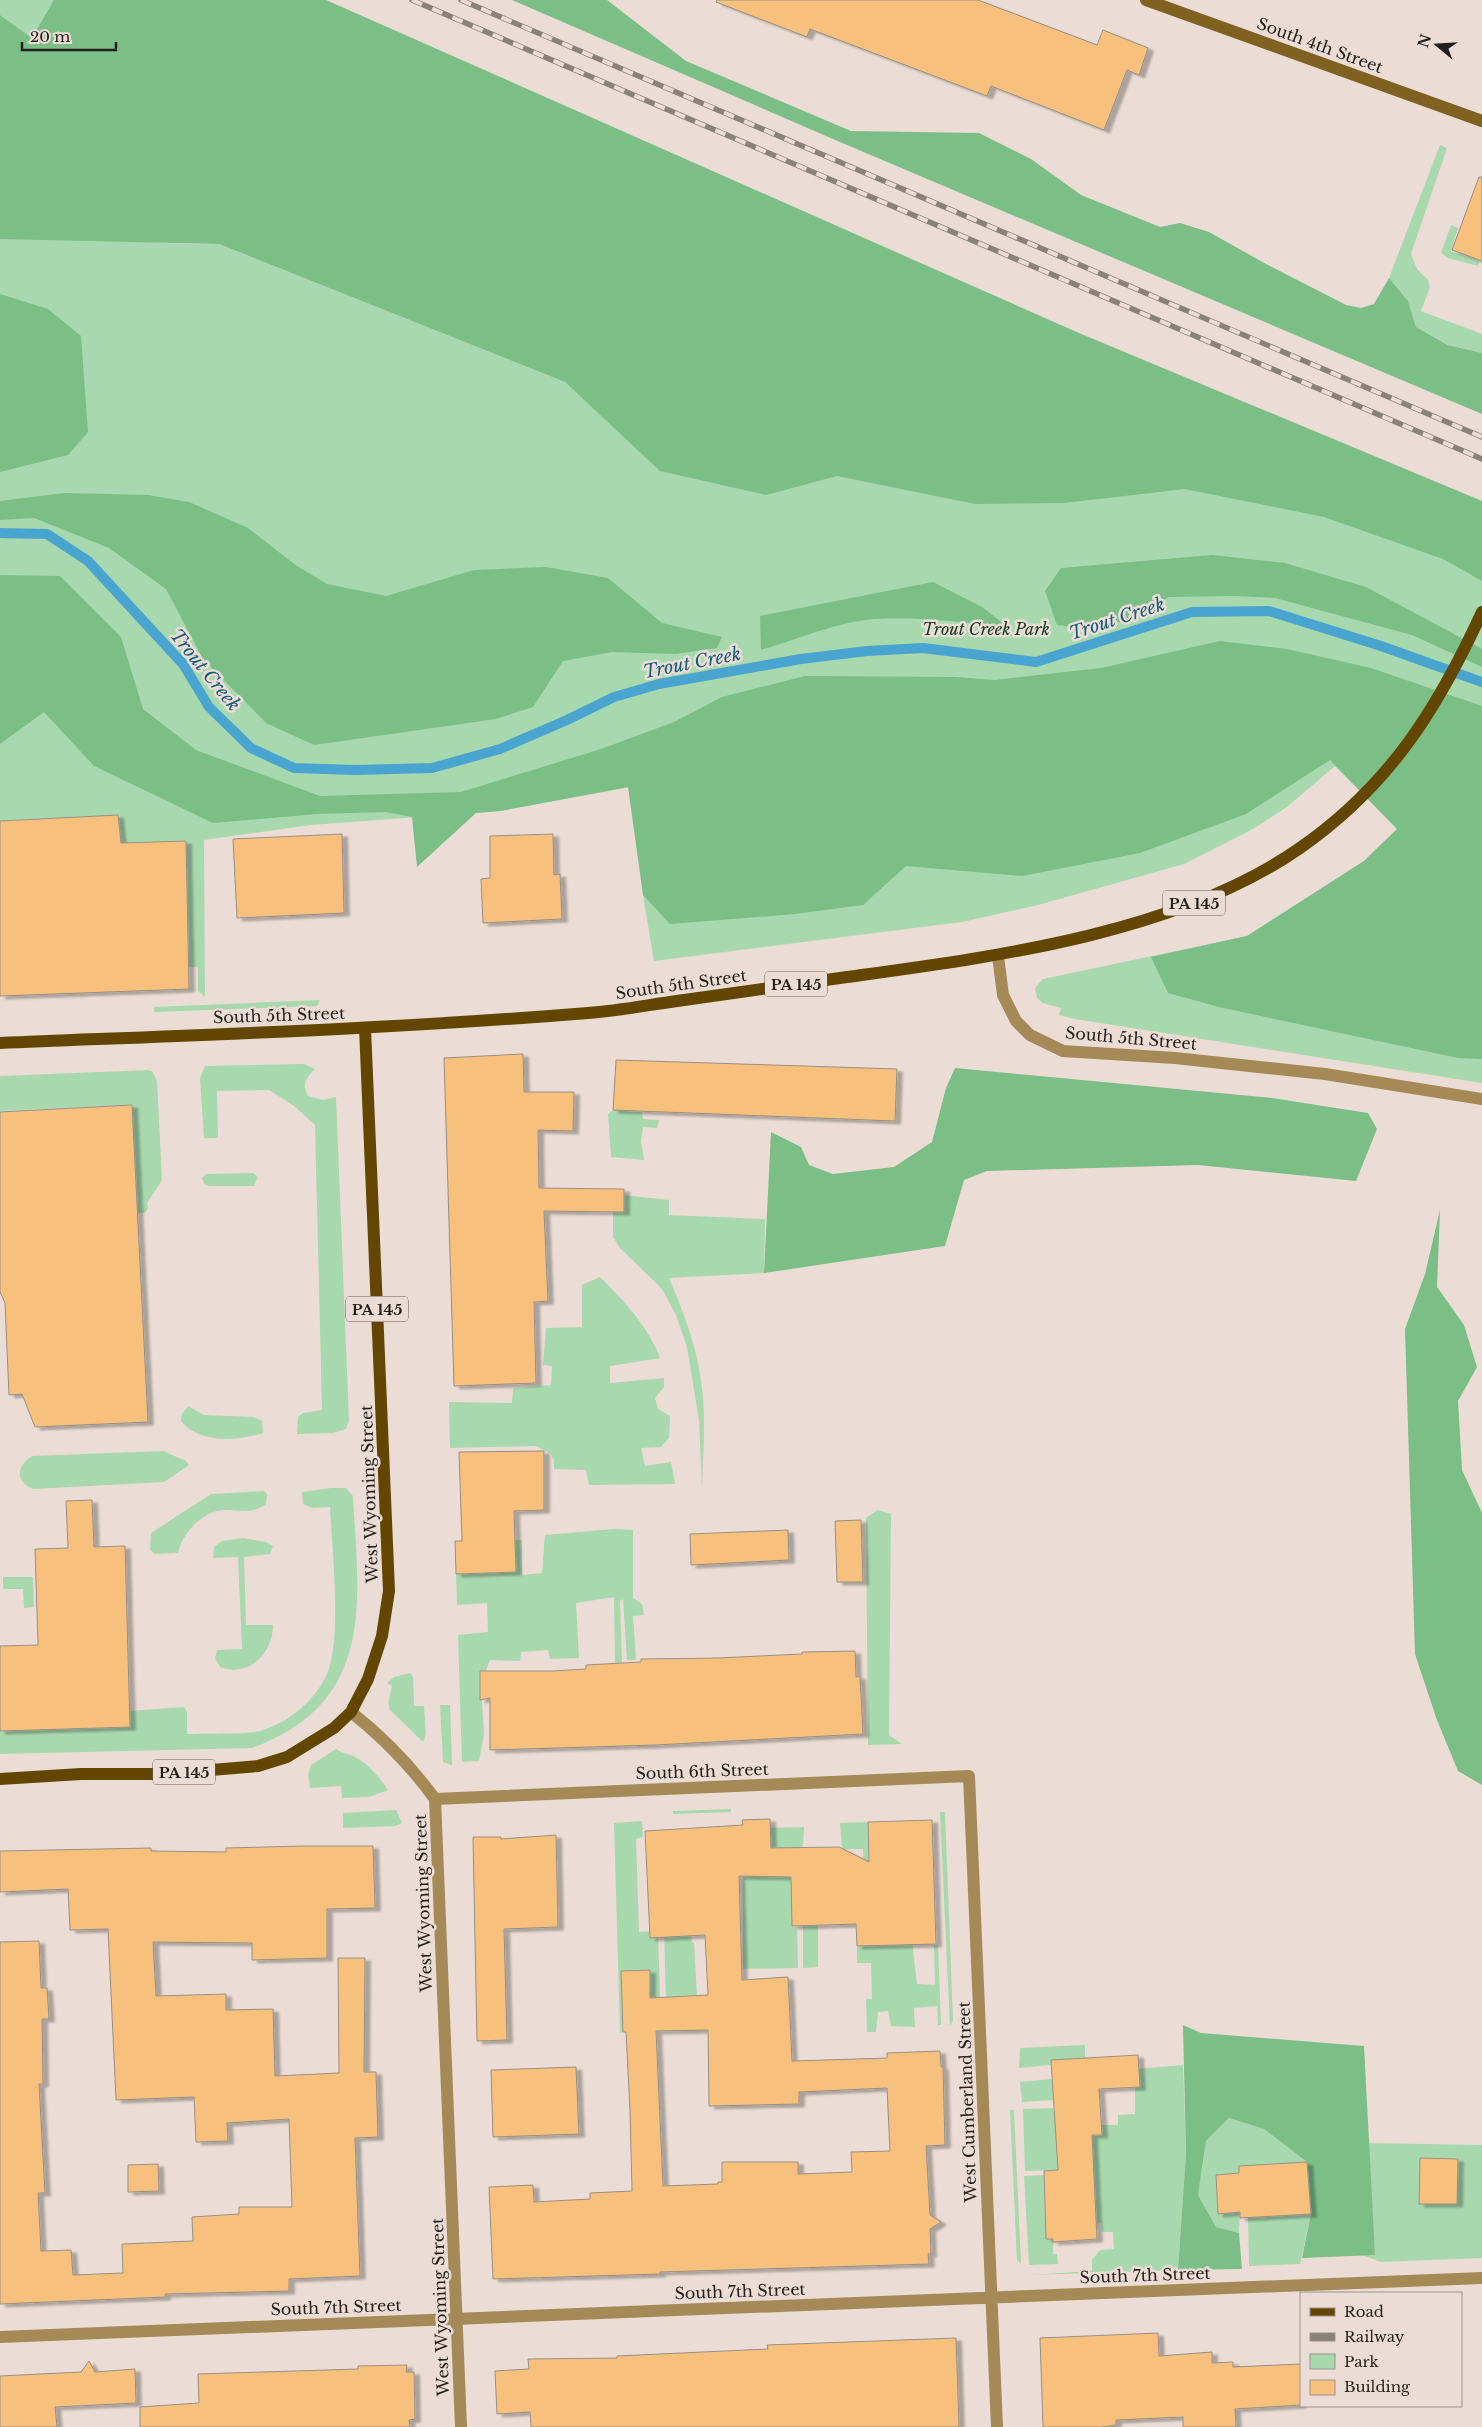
<svg xmlns="http://www.w3.org/2000/svg" width="1482" height="2427" font-family="'Libre Baskerville',serif">
	<style>
		.green { fill: #a8d8ae }
		.forest { fill: #7bbe86 }
		.lines { fill: none; stroke-linecap: round; stroke-linejoin: round }
		.stream { stroke: #49a5cf; stroke-width: 10 }
		.building { fill: #f8c07d; stroke: #988f84; fill-rule: evenodd; filter: url(#shadow) }
		.minor { stroke: #a58a58; stroke-width: 12 }
		.secondary { stroke: #816121; stroke-width: 12 }
		.primary { stroke: #634602; stroke-width: 12 }
		.rail-casing { stroke: #8b817b; stroke-width: 5.5 }
		.rail { stroke: #ebddd5; stroke-width: 4; stroke-dasharray: 11; stroke-linecap: butt }
		.labels { text-anchor: middle; dominant-baseline: central; stroke-width: 5; stroke-linejoin: round; paint-order: stroke }
		.shield { fill: #ebddd5; stroke: #605854; stroke-width: 1 }
		.shield-label { font-size: 15px; font-weight: bold; fill: #241f1c }
		.street-label { font-size: 16px; fill: #241f1c; stroke: #ebddd5 }
		.park-label { font-size: 16px; font-style: italic; fill: #0f401b; stroke: #ebddd5 }
		.water-label { font-size: 18px; font-style: italic; fill: #145c79; stroke: #ebddd5 }
	</style>
	<defs>
		<filter id="shadow"><feDropShadow dx="5.5" dy="3" stdDeviation="1" flood-color="#0004"/></filter>
	</defs>
	<rect width="100%" height="100%" fill="#ebddd5"/>
	<path class="green" d="M 0,0 L 54,0 L 55,1 L 32,38 L 0,15 Z
		M 1440,145 L 1447,148 L 1411,254 L 1417,269 L 1428,280 L 1430,287 L 1421,311 L 1482,334 L 1482,353 L 1449,345 L 1416,327 L 1408,301 L 1389,278 Z
		M 0,154 L 159,243 L 219,244 L 565,382 L 582,398 L 830,283 L 1482,524 L 1482,1083 L 1075,1019 L 1059,1015 L 1061,1008 L 1043,1003 L 1037,998 L 1035,988 L 1043,979 L 1247,936 L 1364,861 L 1397,829 L 1335,766 L 1287,807 L 1253,829 L 1184,864 L 1038,905 L 962,922 L 654,961 L 643,895 L 659,911 L 702,774 L 500,811 L 311,825 L 204,840 L 205,997 L 198,991 L 198,967 L 189,967 L 186,841 L 121,843 L 117,815 L 0,821 L 0,744 L 10,736 L 0,736 Z
		M 1451,225 L 1458,228 L 1451,251 L 1480,261 L 1478,266 L 1448,258 L 1441,253 Z
		M 320,1000 L 317,1006 L 154,1012 L 154,1007 Z
		M 304,1064 L 315,1069 C 305,1079 302,1084 308,1096 L 323,1100 L 336,1097 L 349,1421 L 346,1429 L 333,1433 L 297,1434 L 298,1417 L 303,1413 L 322,1410 L 315,1125 L 294,1106 L 269,1090 L 217,1091 L 218,1138 L 204,1138 L 200,1078 L 205,1066 Z
		M 148,1070 L 152,1071 L 157,1081 L 162,1180 L 147,1203 L 148,1208 L 145,1213 L 136,1213 L 131,1105 L 0,1111 L 0,1076 Z
		M 613,1110 L 642,1112 L 643,1119 L 659,1120 L 657,1128 L 643,1127 L 641,1141 L 644,1160 L 611,1157 L 608,1114 Z
		M 253,1173 L 258,1177 L 254,1186 L 209,1186 L 204,1184 L 202,1178 L 206,1174 Z
		M 613,1194 L 669,1200 L 669,1215 L 765,1219 L 764,1273 L 669,1278 C 684,1313 698,1350 702,1388 C 706,1421 703,1454 702,1488 L 699,1420 L 687,1347 L 676,1315 L 662,1289 L 620,1248 L 613,1237 Z
		M 600,1277 C 624,1301 648,1326 660,1358 L 610,1366 L 610,1383 L 664,1378 L 664,1387 L 655,1398 L 658,1409 L 670,1416 L 669,1438 L 661,1447 L 641,1448 L 645,1466 L 671,1462 L 675,1484 L 589,1485 L 586,1470 L 554,1469 L 554,1461 L 551,1454 L 536,1446 L 450,1448 L 449,1402 L 512,1403 L 513,1388 L 551,1385 L 552,1366 L 543,1365 L 546,1328 L 582,1327 L 582,1285 Z
		M 188,1406 L 204,1415 L 254,1417 L 262,1421 L 263,1433 C 239,1441 199,1444 181,1421 L 182,1414 Z
		M 163,1451 L 186,1461 L 189,1465 L 164,1482 L 33,1489 C 14,1481 17,1466 32,1456 Z
		M 331,1488 L 346,1488 L 353,1496 C 359,1603 376,1702 252,1748 L 0,1754 L 0,1731 L 130,1727 L 130,1711 L 184,1707 L 187,1712 L 187,1734 C 206,1733 243,1735 260,1731 C 288,1723 315,1701 327,1674 C 342,1641 332,1546 330,1507 L 312,1508 L 303,1504 L 302,1492 Z
		M 264,1491 L 267,1494 L 266,1504 C 249,1517 235,1507 217,1511 C 198,1516 182,1535 178,1553 L 155,1554 L 150,1550 L 151,1533 L 211,1494 Z
		M 878,1510 L 891,1514 L 889,1735 L 902,1744 L 868,1745 L 866,1518 Z
		M 613,1529 L 633,1530 L 633,1598 L 642,1604 L 644,1615 L 633,1616 L 636,1660 L 627,1660 L 623,1599 L 620,1601 L 622,1662 L 615,1664 L 614,1597 L 576,1603 L 579,1658 L 550,1659 L 548,1650 L 521,1652 L 520,1661 L 490,1660 L 486,1671 L 480,1671 L 484,1734 L 479,1761 L 462,1762 L 458,1635 L 488,1632 L 487,1603 L 457,1605 L 456,1574 L 516,1572 L 515,1540 L 522,1540 L 522,1575 L 542,1573 L 545,1535 Z
		M 243,1538 L 266,1542 L 273,1546 L 270,1554 L 244,1557 L 246,1625 L 273,1625 C 273,1653 249,1678 220,1667 L 215,1658 L 217,1650 L 242,1649 L 238,1557 L 213,1558 L 214,1547 L 222,1541 Z
		M 3,1577 L 33,1577 L 34,1607 L 24,1608 L 23,1589 L 3,1589 Z
		M 410,1673 L 413,1677 L 414,1706 L 424,1706 L 426,1734 L 423,1742 L 390,1710 L 388,1703 L 392,1686 L 387,1683 L 394,1677 Z
		M 440,1705 L 450,1705 L 452,1765 L 443,1762 Z
		M 336,1749 C 343,1754 346,1753 353,1756 C 367,1762 380,1778 388,1790 L 369,1797 L 342,1798 L 341,1786 L 310,1788 L 308,1775 L 311,1765 Z
		M 731,1809 L 731,1812 L 673,1814 L 673,1811 Z
		M 396,1810 L 402,1823 L 395,1826 L 343,1828 L 343,1813 Z
		M 940,1812 L 945,1812 L 953,2021 L 950,2026 Z
		M 642,1821 L 643,1837 L 636,1839 L 639,1932 L 658,1931 L 660,1997 L 650,1997 L 649,1970 L 621,1971 L 623,2032 L 620,2033 L 614,1823 Z
		M 868,1822 L 871,1942 L 912,1940 L 917,1984 L 935,1985 L 934,1944 L 938,1946 L 941,2025 L 938,2025 L 937,2006 L 914,2008 L 915,2027 L 891,2026 L 888,2011 L 878,2012 L 876,2032 L 867,2032 L 866,1999 L 872,1999 L 871,1963 L 857,1963 L 857,1924 L 865,1924 L 863,1849 L 842,1849 L 840,1823 Z
		M 804,1827 C 804,1860 791,1893 793,1927 L 797,1927 L 798,1968 L 743,1969 L 743,1850 L 766,1828 Z
		M 803,1926 L 818,1926 L 818,1967 L 803,1968 Z
		M 664,1931 L 691,1935 L 692,1942 L 694,1943 L 699,2031 L 679,2031 L 678,1997 L 666,1997 Z
		M 1085,2045 L 1085,2058 L 1051,2060 L 1051,2065 L 1019,2068 L 1020,2048 Z
		M 1183,2065 L 1186,2153 L 1178,2270 L 1029,2275 L 1092,2271 L 1092,2260 L 1100,2250 L 1114,2249 L 1113,2232 L 1102,2232 L 1101,2223 L 1096,2224 L 1094,2176 L 1071,2177 L 1070,2170 L 1025,2171 L 1023,2109 L 1054,2108 L 1056,2138 L 1102,2135 L 1102,2125 L 1118,2125 L 1118,2115 L 1135,2114 L 1135,2069 Z
		M 1052,2079 L 1054,2100 L 1022,2102 L 1020,2082 Z
		M 1010,2110 L 1014,2110 L 1021,2264 L 1017,2260 Z
		M 1229,2118 L 1264,2129 L 1307,2162 L 1239,2166 L 1239,2173 L 1216,2175 L 1218,2214 L 1240,2212 L 1239,2233 L 1216,2227 L 1198,2195 L 1206,2141 Z
		M 1368,2143 L 1482,2145 L 1482,2258 L 1381,2262 L 1362,2255 L 1375,2254 Z
		M 1044,2175 L 1046,2239 L 1053,2239 L 1053,2254 L 1057,2254 L 1058,2264 L 1029,2265 L 1024,2176 Z
		M 1311,2214 L 1300,2264 L 1249,2266 L 1248,2218 Z"/>
	<path class="forest" d="M 54,0 L 326,0 L 1079,333 L 1482,501 L 1482,581 L 1443,559 L 1324,517 L 1185,489 L 1064,503 L 975,504 L 837,476 L 766,495 L 660,471 L 565,382 L 219,244 L 0,239 L 0,15 L 32,38 Z
		M 512,0 L 607,0 L 686,61 L 851,131 L 979,133 L 1031,159 L 1081,195 L 1160,227 L 1180,223 L 1209,232 L 1266,264 L 1346,305 L 1361,308 L 1374,304 L 1389,278 L 1408,301 L 1416,327 L 1448,345 L 1482,353 L 1482,414 L 833,139 Z
		M 0,294 L 48,309 L 81,336 L 88,432 L 68,455 L 0,472 Z
		M 64,493 L 148,495 L 189,502 L 248,528 L 297,566 L 327,584 L 386,596 L 474,570 L 546,567 L 608,578 L 662,623 L 722,637 L 717,648 L 676,654 L 612,652 L 563,661 L 533,707 L 496,719 L 314,745 L 266,723 L 203,659 L 166,589 L 109,548 L 34,518 L 0,520 L 0,501 Z
		M 1212,555 L 1285,563 L 1366,587 L 1482,649 L 1482,667 L 1412,635 L 1275,598 L 1234,596 L 1169,597 L 1128,621 L 1083,628 L 1057,625 L 1045,591 L 1061,568 Z
		M 0,575 L 60,576 L 121,637 L 143,709 L 196,750 L 320,796 L 461,792 L 601,749 L 674,722 L 722,697 L 805,676 L 955,677 L 995,680 L 1101,668 L 1220,641 L 1287,649 L 1371,668 L 1482,706 L 1482,1059 L 1458,1058 L 1219,1007 L 1168,993 L 1151,957 L 1247,936 L 1364,861 L 1397,829 L 1330,760 L 1246,814 L 1140,853 L 1022,876 L 906,866 L 863,905 L 795,914 L 670,924 L 643,895 L 628,787 L 500,811 L 476,813 L 417,867 L 412,817 L 386,812 L 317,814 L 213,823 L 94,766 L 44,712 L 0,744 Z
		M 933,582 L 982,607 L 1008,627 C 965,623 919,616 875,619 C 836,622 799,639 761,650 L 760,616 Z
		M 955,1068 L 1272,1098 L 1368,1113 L 1377,1129 L 1356,1181 L 1198,1165 L 987,1171 L 964,1180 L 945,1246 L 764,1273 L 771,1132 L 801,1147 L 809,1165 L 833,1174 L 894,1167 L 932,1142 L 946,1088 Z
		M 1440,1210 L 1437,1287 L 1464,1325 L 1477,1367 L 1458,1401 L 1462,1470 L 1482,1513 L 1482,1785 L 1458,1771 L 1437,1720 L 1415,1654 L 1405,1329 L 1425,1274 Z
		M 1183,2025 L 1201,2033 L 1364,2046 L 1375,2255 L 1302,2258 L 1311,2214 L 1307,2162 L 1264,2129 L 1229,2118 L 1206,2141 L 1198,2195 L 1216,2227 L 1239,2233 L 1242,2269 L 1178,2270 L 1186,2153 Z"/>
	<g class="lines">
		<path class="stream" d="M 0,533 L 47,534 L 88,561 L 183,664 L 209,707 L 251,748 L 294,768 L 355,770 L 432,768 L 500,749 L 567,720 L 614,697 L 659,684 L 801,659 L 867,651 L 923,648 L 1036,662 L 1192,612 L 1269,611 L 1381,646 L 1482,682"/>
	</g>
	<path class="building" d="M 717,0 L 978,0 L 1097,45 L 1103,30 L 1148,48 L 1139,75 L 1127,70 L 1104,130 L 991,86 L 987,96 L 810,29 L 807,37 L 716,2 Z
		M 1479,177 L 1482,177 L 1482,261 L 1452,250 Z
		M 118,815 L 121,843 L 186,841 L 189,989 L 0,996 L 0,821 Z
		M 342,834 L 344,913 L 237,918 L 233,839 Z
		M 553,834 L 554,875 L 560,874 L 562,919 L 483,923 L 481,879 L 490,878 L 490,836 Z
		M 523,1054 L 524,1092 L 574,1092 L 573,1131 L 538,1130 L 539,1188 L 624,1189 L 624,1212 L 544,1211 L 548,1301 L 534,1302 L 536,1383 L 454,1386 L 444,1058 Z
		M 616,1060 L 897,1069 L 895,1121 L 613,1110 Z
		M 132,1105 L 148,1422 L 35,1427 L 22,1394 L 9,1395 L 5,1303 L 0,1292 L 0,1112 Z
		M 544,1451 L 544,1510 L 514,1511 L 516,1572 L 456,1574 L 455,1541 L 462,1541 L 459,1452 Z
		M 92,1500 L 94,1547 L 125,1546 L 130,1727 L 0,1731 L 0,1646 L 38,1645 L 35,1549 L 68,1548 L 66,1501 Z
		M 861,1520 L 863,1582 L 837,1582 L 835,1521 Z
		M 788,1530 L 789,1560 L 691,1565 L 690,1534 Z
		M 855,1651 L 856,1677 L 860,1676 L 863,1734 L 655,1745 L 490,1750 L 490,1698 L 480,1700 L 480,1671 L 553,1671 L 586,1669 L 586,1665 L 641,1662 L 641,1659 L 718,1658 L 802,1654 L 802,1652 Z
		M 770,1819 L 771,1848 L 839,1847 L 869,1862 L 868,1822 L 932,1820 L 936,1944 L 857,1946 L 856,1924 L 792,1926 L 791,1877 L 739,1876 L 742,1980 L 788,1977 L 792,2061 L 887,2058 L 887,2053 L 940,2051 L 941,2067 L 943,2067 L 945,2145 L 926,2146 L 930,2215 L 941,2222 L 930,2229 L 931,2254 L 928,2254 L 929,2264 L 660,2272 L 660,2274 L 493,2279 L 489,2187 L 533,2185 L 534,2202 L 590,2199 L 590,2193 L 632,2191 L 630,2110 L 626,2032 L 623,2032 L 621,1971 L 650,1970 L 650,1998 L 708,1995 L 705,1935 L 650,1938 L 645,1831 L 743,1825 L 742,1820 ZM 708,2030 L 709,2106 L 799,2104 L 799,2092 L 887,2088 L 890,2151 L 851,2152 L 852,2172 L 798,2174 L 798,2162 L 722,2162 L 722,2182 L 718,2182 L 718,2184 L 663,2186 L 656,2031 Z
		M 556,1835 L 558,1927 L 504,1929 L 507,2040 L 477,2041 L 473,1837 L 501,1837 L 501,1839 Z
		M 304,1846 L 373,1846 L 375,1908 L 327,1909 L 327,1958 L 252,1960 L 252,1943 L 153,1942 L 156,1996 L 226,1994 L 226,2010 L 273,2009 L 275,2076 L 339,2073 L 338,1958 L 365,1958 L 364,2072 L 376,2072 L 378,2137 L 355,2138 L 360,2276 L 289,2279 L 289,2291 L 165,2294 L 165,2297 L 0,2304 L 0,1942 L 39,1941 L 41,1988 L 47,1988 L 49,2019 L 42,2019 L 43,2084 L 39,2084 L 45,2193 L 38,2193 L 41,2251 L 71,2250 L 73,2275 L 123,2273 L 122,2244 L 193,2241 L 192,2217 L 239,2214 L 239,2207 L 292,2207 L 289,2119 L 227,2123 L 228,2141 L 196,2142 L 194,2097 L 116,2100 L 108,1929 L 70,1930 L 68,1889 L 0,1892 L 0,1851 L 151,1848 L 151,1851 L 226,1852 L 226,1848 Z
		M 1138,2055 L 1140,2087 L 1099,2089 L 1102,2135 L 1092,2135 L 1097,2239 L 1053,2242 L 1053,2239 L 1046,2239 L 1044,2171 L 1058,2170 L 1051,2060 Z
		M 576,2067 L 579,2134 L 493,2137 L 491,2070 Z
		M 1420,2158 L 1458,2159 L 1457,2204 L 1419,2204 Z
		M 1307,2162 L 1311,2214 L 1240,2218 L 1240,2212 L 1218,2214 L 1216,2175 L 1239,2173 L 1239,2166 Z
		M 158,2164 L 159,2191 L 128,2192 L 128,2165 Z
		M 1158,2333 L 1159,2356 L 1212,2352 L 1212,2363 L 1233,2362 L 1233,2367 L 1301,2364 L 1301,2405 L 1235,2409 L 1236,2427 L 1183,2427 L 1183,2417 L 1116,2420 L 1116,2425 L 1101,2427 L 1043,2427 L 1040,2338 Z
		M 956,2338 L 959,2427 L 531,2427 L 530,2412 L 497,2414 L 495,2371 L 529,2369 L 528,2359 L 617,2358 L 617,2356 L 768,2349 L 767,2345 Z
		M 89,2361 L 95,2372 L 135,2369 L 136,2403 L 55,2407 L 57,2427 L 0,2427 L 0,2376 L 81,2372 Z
		M 407,2365 L 406,2372 L 414,2372 L 415,2419 L 409,2420 L 410,2427 L 140,2427 L 140,2407 L 199,2403 L 198,2374 L 358,2369 L 358,2366 Z"/>
	<g class="lines">
		<path class="minor" d="M 998,956 L 1003,995 L 1016,1021 L 1030,1035 L 1063,1051 L 1175,1058 L 1325,1074 L 1482,1099
			M 351,1712 C 384,1738 411,1766 435,1799 L 461,2427
			M 435,1799 L 969,1776 L 997,2427
			M 0,2337 L 1482,2278"/>
		<path class="secondary" d="M 1146,0 L 1482,121"/>
		<path class="primary" d="M 0,1043 C 196,1035 392,1029 588,1013 C 618,1011 648,1005 677,1001 C 734,993 791,985 847,977 C 992,957 1177,934 1300,848 C 1389,786 1437,710 1482,612
			M 0,1779 L 81,1774 L 164,1774 L 258,1766 L 287,1757 L 334,1728 L 351,1712 L 368,1679 L 382,1636 L 389,1591 L 365,1028"/>
		<g class="rail-casing">
			<path id="rail" d="M 412,0 L 1482,459
				M 461,0 L 1482,437"/>
		</g>
		<use href="#rail" class="rail"/>
	</g>
	<g class="labels">
		<g class="shield">
			<rect x="1163" y="890.5" width="62" height="25" rx="4"/>
			<rect x="765" y="971.5" width="62" height="25" rx="4"/>
			<rect x="346" y="1296.5" width="62" height="25" rx="4"/>
			<rect x="153" y="1759.5" width="62" height="25" rx="4"/>
		</g>
		<g class="shield-label">
			<text x="1194" y="903">PA 145</text>
			<text x="796" y="984">PA 145</text>
			<text x="377" y="1309">PA 145</text>
			<text x="184" y="1772">PA 145</text>
		</g>
		<g class="street-label">
			<text transform="translate(1320 45) rotate(20)">South 4th Street</text>
			<text transform="translate(681 984) rotate(-8)">South 5th Street</text>
			<text transform="translate(279 1015) rotate(-2)">South 5th Street</text>
			<text transform="translate(1131 1038) rotate(5)">South 5th Street</text>
			<text transform="translate(369 1494) rotate(-92)">West Wyoming Street</text>
			<text transform="translate(702 1771) rotate(-2)">South 6th Street</text>
			<text transform="translate(423 1903) rotate(-92)">West Wyoming Street</text>
			<text transform="translate(967 2102) rotate(-92)">West Cumberland Street</text>
			<text transform="translate(1145 2275) rotate(-2)">South 7th Street</text>
			<text transform="translate(740 2291) rotate(-2)">South 7th Street</text>
			<text transform="translate(336 2307) rotate(-2)">South 7th Street</text>
			<text transform="translate(440 2307) rotate(-92)">West Wyoming Street</text>
		</g>
		<g class="park-label">
			<text x="986" y="629">Trout Creek Park</text>
		</g>
		<g class="water-label">
			<text transform="translate(1117 619) rotate(-18)">Trout Creek</text>
			<text transform="translate(692 663) rotate(-11)">Trout Creek</text>
			<text transform="translate(205 670) rotate(51)">Trout Creek</text>
		</g>
	</g>
	<rect x="1300" y="2292" width="162" height="115" fill="#ebddd5" stroke="#9b918b"/>
	<rect x="1310" y="2308" width="25" height="8" fill="#634602" stroke="#9b918b"/>
	<text x="1344" y="2317" font-size="15" fill="#241f1c">Road</text>
	<rect x="1310" y="2333" width="25" height="8" fill="#8b817b" stroke="#9b918b"/>
	<text x="1344" y="2342" font-size="15" fill="#241f1c">Railway</text>
	<rect x="1310" y="2354" width="25" height="15" fill="#a8d8ae" stroke="#9b918b"/>
	<text x="1344" y="2367" font-size="15" fill="#241f1c">Park</text>
	<rect x="1310" y="2380" width="25" height="15" fill="#f8c07d" stroke="#9b918b"/>
	<text x="1344" y="2392" font-size="15" fill="#241f1c">Building</text>
	<g transform="translate(1437 45) rotate(288)" stroke="#ebddd5" stroke-width="4" paint-order="stroke">
	<path d="M0-4L9 19L0 12L-9 19Z" fill="#241f1c"/>
	<text y="-8" font-size="14" font-weight="bold" text-anchor="middle" fill="#241f1c">N</text>
	</g>
	<path d="M22 42v8h94v-8" fill="none" stroke="#241f1c" stroke-width="2.5"/>
	<text x="30" y="42" font-size="15" fill="#241f1c" stroke="#ebddd5" stroke-width="4" paint-order="stroke">20 m</text>
</svg>
